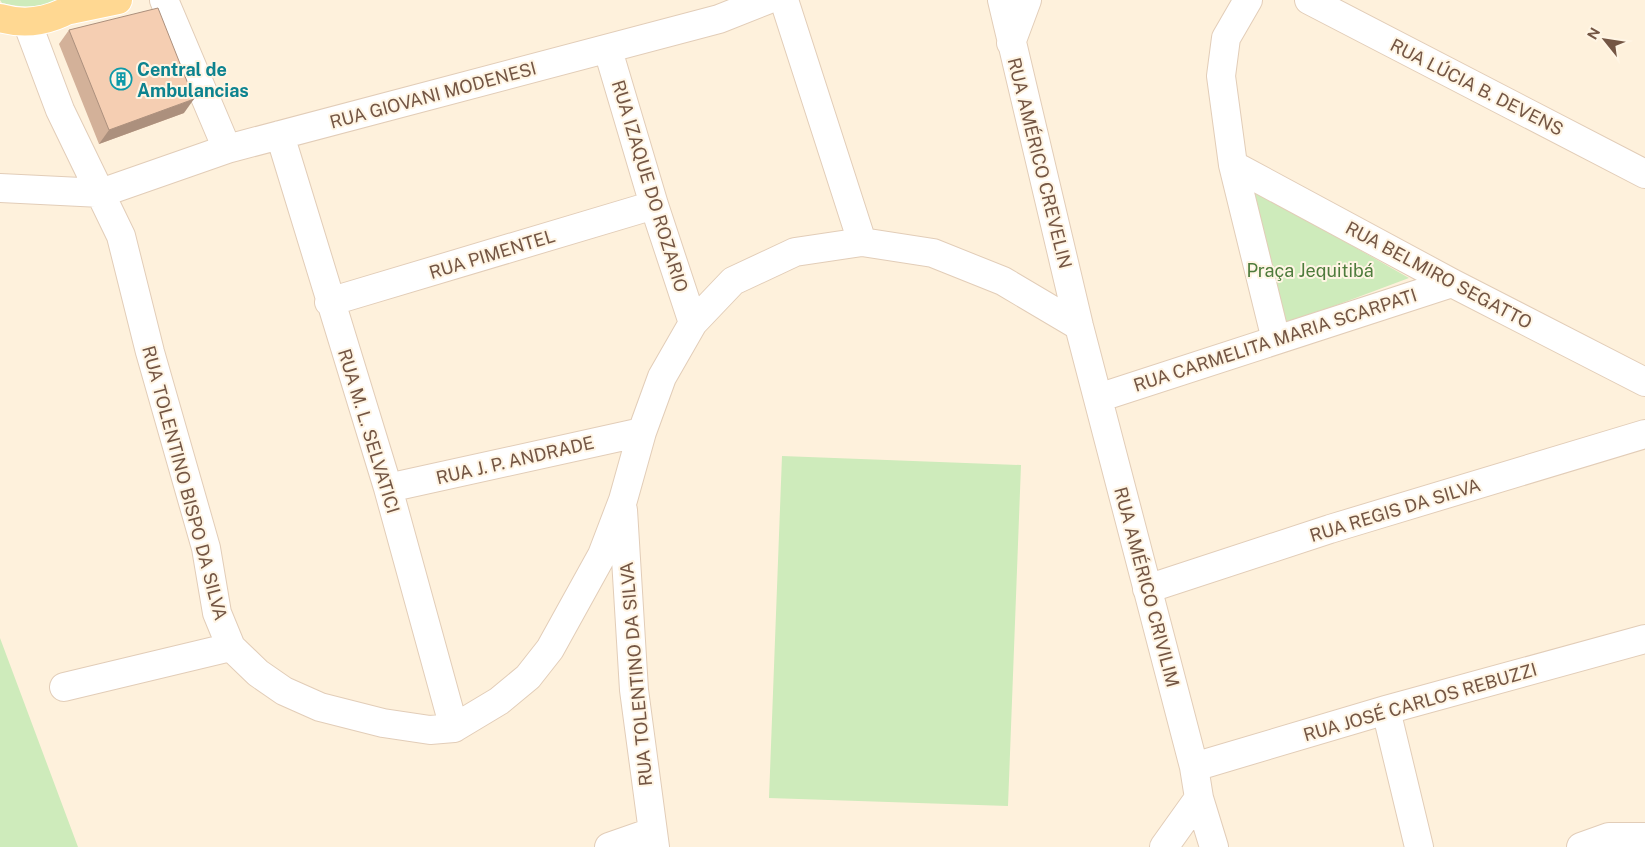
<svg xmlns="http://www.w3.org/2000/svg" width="1645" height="847" font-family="'Public Sans',sans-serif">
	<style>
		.green { fill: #ceebbb }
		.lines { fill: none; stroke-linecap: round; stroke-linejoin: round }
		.minor-casing { stroke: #e2cdb8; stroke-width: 30 }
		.major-casing { stroke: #fff; stroke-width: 30 }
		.minor { stroke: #fff; stroke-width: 28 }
		.major { stroke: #ffd892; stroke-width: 28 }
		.wall { fill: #d3b199 }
		.shaded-wall { fill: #ac907d }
		.building { fill: #f5ceb2; stroke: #ac907d }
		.labels { text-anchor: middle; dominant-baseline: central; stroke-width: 4; stroke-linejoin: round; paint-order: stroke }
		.culture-label { font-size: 18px; font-weight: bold; fill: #0d838f; stroke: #fff5e4; text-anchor: start }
		.street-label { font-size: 18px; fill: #745644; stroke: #fff5e4 }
		.park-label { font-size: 18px; fill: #4d7b3b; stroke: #fff5e4 }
	</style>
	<rect width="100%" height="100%" fill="#fef1dc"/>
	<path class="green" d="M 0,0 L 58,0 C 39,8 22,8 2,3 Z
		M 1249,187 L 1409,278 L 1278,327 Z
		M 782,456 L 1021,465 L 1008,806 L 769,798 Z
		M 0,638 L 78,847 L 0,847 Z"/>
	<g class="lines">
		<g class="minor-casing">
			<path id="minor" d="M 164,0 L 227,149
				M 784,0 L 862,242
				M 1002,0 L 1079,326 L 1194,767 L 1199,798 L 1214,847
				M 1248,0 L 1226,38 L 1221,76 L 1233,165 L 1276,340
				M 1309,0 L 1645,174
				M 27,22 L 60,110 L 121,236 L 150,352 L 206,548 L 217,613 L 231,647 L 258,673 L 284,691 L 320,707 L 383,723 L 430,730 L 454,728 L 499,701 L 528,677 L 550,649 L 602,555 L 623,500 L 642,432 L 662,377 L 693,323 L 733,281 L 795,252 L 862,242 L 933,253 L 1003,281 L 1079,326
				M 1011,43 L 1027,0
				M 608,50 L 654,205 L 693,323
				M 280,135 L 388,488 L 454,728
				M 1233,165 L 1452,283 L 1645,382
				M 0,188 L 101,193 L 227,149 L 719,19 L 767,0
				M 329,302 L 654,205
				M 1098,398 L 1452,283
				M 388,488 L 642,432
				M 623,510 L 634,690 L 655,847
				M 1147,589 L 1330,529 L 1645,434
				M 64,687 L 231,647
				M 1386,710 L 1419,847
				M 1194,767 L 1386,710 L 1645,639
				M 609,847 L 652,832
				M 1164,847 L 1199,798
				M 1581,847 L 1609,837 L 1645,837"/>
		</g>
		<g class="major-casing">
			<path id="major" d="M 70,10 L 118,0
				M 0,18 C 31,27 58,19 84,0"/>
		</g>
		<use href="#minor" class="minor"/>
		<use href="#major" class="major"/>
	</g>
	<path class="wall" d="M 69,30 L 184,113 L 99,144 L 59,44 Z"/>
	<path class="shaded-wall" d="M 194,99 L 184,113 L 99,144 L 109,130 Z"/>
	<path class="building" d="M 158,8 L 194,99 L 109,130 L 69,30 Z"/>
	<defs>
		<g id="building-ring" transform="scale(1.125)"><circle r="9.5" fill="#fff5e4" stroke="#0f9aa8" stroke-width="1.5"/><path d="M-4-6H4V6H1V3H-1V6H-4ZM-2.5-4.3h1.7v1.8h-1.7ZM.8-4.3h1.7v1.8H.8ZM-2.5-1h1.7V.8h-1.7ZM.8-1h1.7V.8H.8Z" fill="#0f9aa8"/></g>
	</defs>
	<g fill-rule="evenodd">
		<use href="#building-ring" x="121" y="79"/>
	</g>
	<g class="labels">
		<g class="culture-label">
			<text x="137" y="69">Central de<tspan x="137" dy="21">Ambulancias</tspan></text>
		</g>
		<g class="street-label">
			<text transform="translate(1477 87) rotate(27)">RUA LÚCIA B. DEVENS</text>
			<text transform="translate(433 95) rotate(-15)">RUA GIOVANI MODENESI</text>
			<text transform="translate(1040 163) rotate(76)">RUA AMÉRICO CREVELIN</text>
			<text transform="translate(650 186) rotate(73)">RUA IZAQUE DO ROZARIO</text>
			<text transform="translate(492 254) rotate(-17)">RUA PIMENTEL</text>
			<text transform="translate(1439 275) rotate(28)">RUA BELMIRO SEGATTO</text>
			<text transform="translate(1275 340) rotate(-18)">RUA CARMELITA MARIA SCARPATI</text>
			<text transform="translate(369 431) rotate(73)">RUA M. L. SELVATICI</text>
			<text transform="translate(515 460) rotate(-13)">RUA J. P. ANDRADE</text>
			<text transform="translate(185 483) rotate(75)">RUA TOLENTINO BISPO DA SILVA</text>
			<text transform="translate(1395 510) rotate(-17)">RUA REGIS DA SILVA</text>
			<text transform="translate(1147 587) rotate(75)">RUA AMÉRICO CRIVILIM</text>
			<text transform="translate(636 674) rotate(-95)">RUA TOLENTINO DA SILVA</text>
			<text transform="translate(1420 702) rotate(-16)">RUA JOSÉ CARLOS REBUZZI</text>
		</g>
		<g class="park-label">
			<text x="1310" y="270">Praça Jequitibá</text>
		</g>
	</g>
	<g transform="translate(1605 40) rotate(300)" stroke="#fff5e4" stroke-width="4" paint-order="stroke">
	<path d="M0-4L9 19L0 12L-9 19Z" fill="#745644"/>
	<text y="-8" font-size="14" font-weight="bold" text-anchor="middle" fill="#745644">N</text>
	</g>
</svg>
